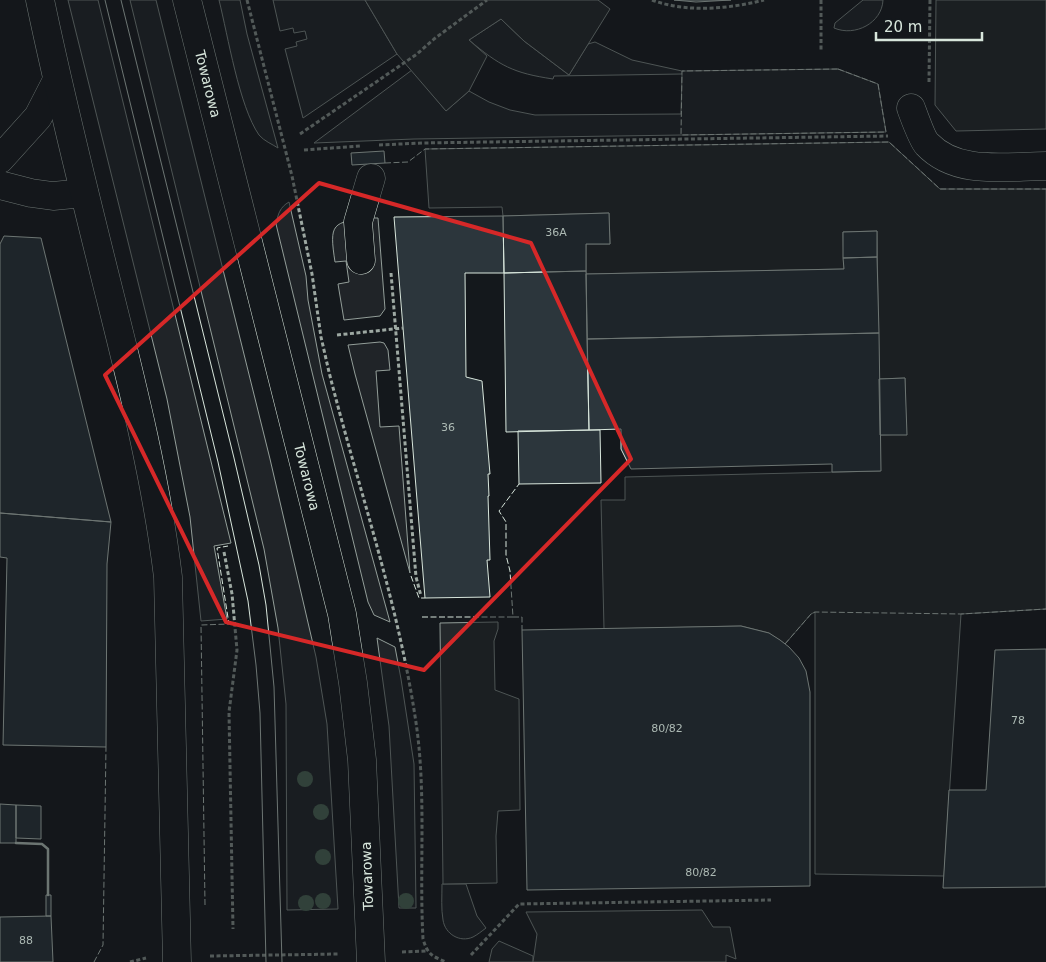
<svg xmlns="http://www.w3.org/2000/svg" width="1046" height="962" font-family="'DejaVu Sans',sans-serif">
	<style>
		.green { fill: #202428; stroke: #939e99 }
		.parking { fill: #24282b; stroke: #939e99 }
		.building { fill: #2c363c; stroke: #d8e6dc }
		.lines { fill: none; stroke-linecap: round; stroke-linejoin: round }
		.minor-casing { stroke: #d8e6dc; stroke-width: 29 }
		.major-casing { stroke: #d8e6dc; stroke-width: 29 }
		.path { stroke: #9da8a2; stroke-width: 3; stroke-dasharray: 4 2.5; stroke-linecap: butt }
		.minor { stroke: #14181c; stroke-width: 28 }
		.major { stroke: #14181c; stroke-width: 28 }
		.tram { stroke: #d8e6dc; stroke-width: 1 }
		.fence { stroke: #d8e6dc; stroke-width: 1; stroke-dasharray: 6 2.5; stroke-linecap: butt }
		.wall { stroke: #d8e6dc; stroke-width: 2.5 }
		.tree { fill: #55745f }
		.marked { fill: none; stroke: #d62828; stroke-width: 4; stroke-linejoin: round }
		.labels { text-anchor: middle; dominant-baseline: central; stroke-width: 4; stroke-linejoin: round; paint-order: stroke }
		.number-label { font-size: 11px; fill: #adbab4 }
		.street-label { font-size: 14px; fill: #d8e6dc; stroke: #14181c }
	</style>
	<rect width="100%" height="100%" fill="#14181c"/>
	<path class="green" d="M 68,0 L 98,0 L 231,543 L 214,546 L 227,619 L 201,621 L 190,517 L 167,399 Z
		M 130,0 L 156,0 L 270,459 L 316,657 L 327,724 L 338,909 L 287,910 L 286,704 L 278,628 L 264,549 Z
		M 219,0 L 240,0 L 247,34 L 278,148 C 272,144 264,141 259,135 C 239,106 228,36 219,0 Z
		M 273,0 L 365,0 L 397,54 L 303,118 L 285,49 L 297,46 L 296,42 L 307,39 L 305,31 L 294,33 L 293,28 L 280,31 Z
		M 863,0 L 883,0 C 882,23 855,37 834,28 L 835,23 Z
		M 501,19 L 524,41 L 569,75 L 588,44 L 595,42 L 632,60 L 682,71 L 838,69 L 878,84 L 886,132 L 414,139 L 314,143 L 412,70 L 446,111 L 469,91 L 489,102 L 510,110 L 535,115 L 681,114 L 682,74 L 554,76 L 553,79 C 513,73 500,66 469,40 Z
		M 289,202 L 306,276 L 308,300 L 322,374 L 390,622 L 374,615 L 368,602 L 276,224 C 278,214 280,207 289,202 Z
		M 370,218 L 378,218 L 385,309 L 380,316 L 344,320 L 338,284 L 349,282 L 346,261 L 335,262 C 329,223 332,222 370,218 Z
		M 380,342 L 384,343 L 388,350 L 390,370 L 376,371 L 380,427 L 399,426 L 410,573 L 355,374 L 348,345 Z
		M 377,638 L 395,647 L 401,679 L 414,764 L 416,908 L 399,908 L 389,726 Z
		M 442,884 L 466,884 L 477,916 L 486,928 C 482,931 477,935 473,937 C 460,943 445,934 443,920 C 441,909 442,896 442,884 Z
		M 499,941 L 533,956 L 533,962 L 489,962 L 492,949 Z"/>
	<path class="parking" d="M 365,0 L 598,0 L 610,9 L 569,75 L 524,41 L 501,19 L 469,40 L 487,56 L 469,91 L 446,111 L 397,54 Z
		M 936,0 L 1046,0 L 1046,129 L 956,131 L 935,105 Z
		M 889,142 L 940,189 L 1046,189 L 1046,609 L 961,614 L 944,876 L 815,874 L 815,612 L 811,614 L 785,644 L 769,633 L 741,626 L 604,629 L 601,500 L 625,500 L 625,477 L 880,471 L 880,435 L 906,434 L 905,378 L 879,379 L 877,231 L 843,232 L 844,269 L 586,274 L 586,244 L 610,244 L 609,213 L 503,216 L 502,207 L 429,208 L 425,149 Z
		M 498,622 L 498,629 L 494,641 L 495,690 L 519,699 L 520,810 L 498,811 L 496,836 L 497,883 L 443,884 L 440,623 Z
		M 702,910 L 713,927 L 730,927 L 736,959 L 726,955 L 726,962 L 533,962 L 537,934 L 526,912 Z"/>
	<path class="building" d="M 674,0 L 731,0 L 696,2 Z
		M 384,151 L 385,163 L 352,165 L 351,153 Z
		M 609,213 L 610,244 L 586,244 L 586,271 L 504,273 L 503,216 Z
		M 503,216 L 504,273 L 465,273 L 466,377 L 482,381 L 490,474 L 488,474 L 489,496 L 488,496 L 490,560 L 487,560 L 490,597 L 425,598 L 394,217 Z
		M 877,231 L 877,257 L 843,258 L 843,232 Z
		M 4,236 L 41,238 L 111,522 L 0,513 L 0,244 Z
		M 877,257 L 879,333 L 587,339 L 586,274 L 844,269 L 843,258 Z
		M 586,271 L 589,430 L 506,432 L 504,273 Z
		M 879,333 L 881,471 L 832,472 L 832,464 L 631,469 L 621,449 L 621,429 L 589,430 L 587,339 Z
		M 905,378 L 907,435 L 880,435 L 879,379 Z
		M 600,430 L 601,483 L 519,484 L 518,431 Z
		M 0,513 L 111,522 L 107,564 L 106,747 L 3,745 L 7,558 L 0,557 Z
		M 741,626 L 769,633 L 780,640 L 789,647 L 799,658 L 806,671 L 810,692 L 810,886 L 527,890 L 522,630 Z
		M 1046,649 L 1046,887 L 943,888 L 949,790 L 986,790 L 995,650 Z
		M 0,804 L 16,805 L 16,843 L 0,843 Z
		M 16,805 L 41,806 L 41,839 L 16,838 Z
		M 46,895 L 51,895 L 51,916 L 46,916 Z
		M 51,916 L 53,962 L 0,962 L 0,917 Z"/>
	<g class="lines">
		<g class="minor-casing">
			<path id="minor" d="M 911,108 C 914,116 922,139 927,144 C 957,176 1007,166 1046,166
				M 0,159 L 38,117 L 57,80
				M 0,185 L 31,193 L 53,196 L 84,193
				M 361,260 L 358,222 L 371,178"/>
		</g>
		<g class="major-casing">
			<path id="major" d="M 40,0 C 60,96 84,192 108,288 C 132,384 156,478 168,577 L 177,962
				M 187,0 L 342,614 L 353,683 L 362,760 L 371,962"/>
		</g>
		<path class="path" d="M 247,0 L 292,176 L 312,274 L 321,337 L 329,372 C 358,487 397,599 415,716 C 427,790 419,865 423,939 C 428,955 432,956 446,962
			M 652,0 C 687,13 728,9 764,0
			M 821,0 L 821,51
			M 929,82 L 930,0
			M 300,134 L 417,54 L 434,39 L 487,0
			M 379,145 L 422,143 L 888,136
			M 304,150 L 360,146
			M 391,273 L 416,577 L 421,596
			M 337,335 L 403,328
			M 224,552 L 232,594 L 237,650 L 229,712 L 233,929
			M 402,952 L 427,951
			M 471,955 L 519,904 L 771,900
			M 210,956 L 339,954
			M 130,962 L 146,958"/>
		<use href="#minor" class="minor"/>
		<use href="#major" class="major"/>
		<path class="tram" d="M 105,0 L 218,462 L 248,601 L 256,665 L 260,713 L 266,962
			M 121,0 L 234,458 L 259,565 L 266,605 L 274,687 L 282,962"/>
		<path class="fence" d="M 838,69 L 878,84 L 886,132 L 681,135 L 682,71 Z
			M 385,163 L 408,162 L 425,149 L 889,142 L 940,189 L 1046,189
			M 411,576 L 419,598 L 425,598
			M 422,617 L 513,617 L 510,571 L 506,555 L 506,522 L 499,511 L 519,484
			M 513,617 L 522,617 L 522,630
			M 785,644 L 811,614 L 815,612 L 961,614 L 1046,609
			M 205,905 L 201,625 L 229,624 L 217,548 L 228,546
			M 94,962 L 103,945 L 106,747"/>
		<path class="wall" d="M 16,843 L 42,844 L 48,849 L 48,895"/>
	</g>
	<g class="tree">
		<circle cx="305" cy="779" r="8"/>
		<circle cx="321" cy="812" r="8"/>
		<circle cx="323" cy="857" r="8"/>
		<circle cx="323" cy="901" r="8"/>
		<circle cx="406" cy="901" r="8"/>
		<circle cx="306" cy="903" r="8"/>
	</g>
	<path d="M0 0H1046V962H0ZM 319,183 L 531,243 L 631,459 L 424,670 L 226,622 L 105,375 Z" fill="#14181c" fill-opacity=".55" fill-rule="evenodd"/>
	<path class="marked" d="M 319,183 L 531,243 L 631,459 L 424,670 L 226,622 L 105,375 Z"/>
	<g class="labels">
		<g class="number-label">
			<text x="556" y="232">36A</text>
			<text x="448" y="427">36</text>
			<text x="1018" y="720">78</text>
			<text x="667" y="728">80/82</text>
			<text x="701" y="872">80/82</text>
			<text x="26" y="940">88</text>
		</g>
		<g class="street-label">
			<text transform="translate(208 84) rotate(76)">Towarowa</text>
			<text transform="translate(307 477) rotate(76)">Towarowa</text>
			<text transform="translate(367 876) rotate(-92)">Towarowa</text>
		</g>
	</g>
	<path d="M876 32v8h106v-8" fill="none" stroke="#d8e6dc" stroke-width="2.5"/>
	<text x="884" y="32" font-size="15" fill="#d8e6dc" stroke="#14181c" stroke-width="4" paint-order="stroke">20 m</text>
</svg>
